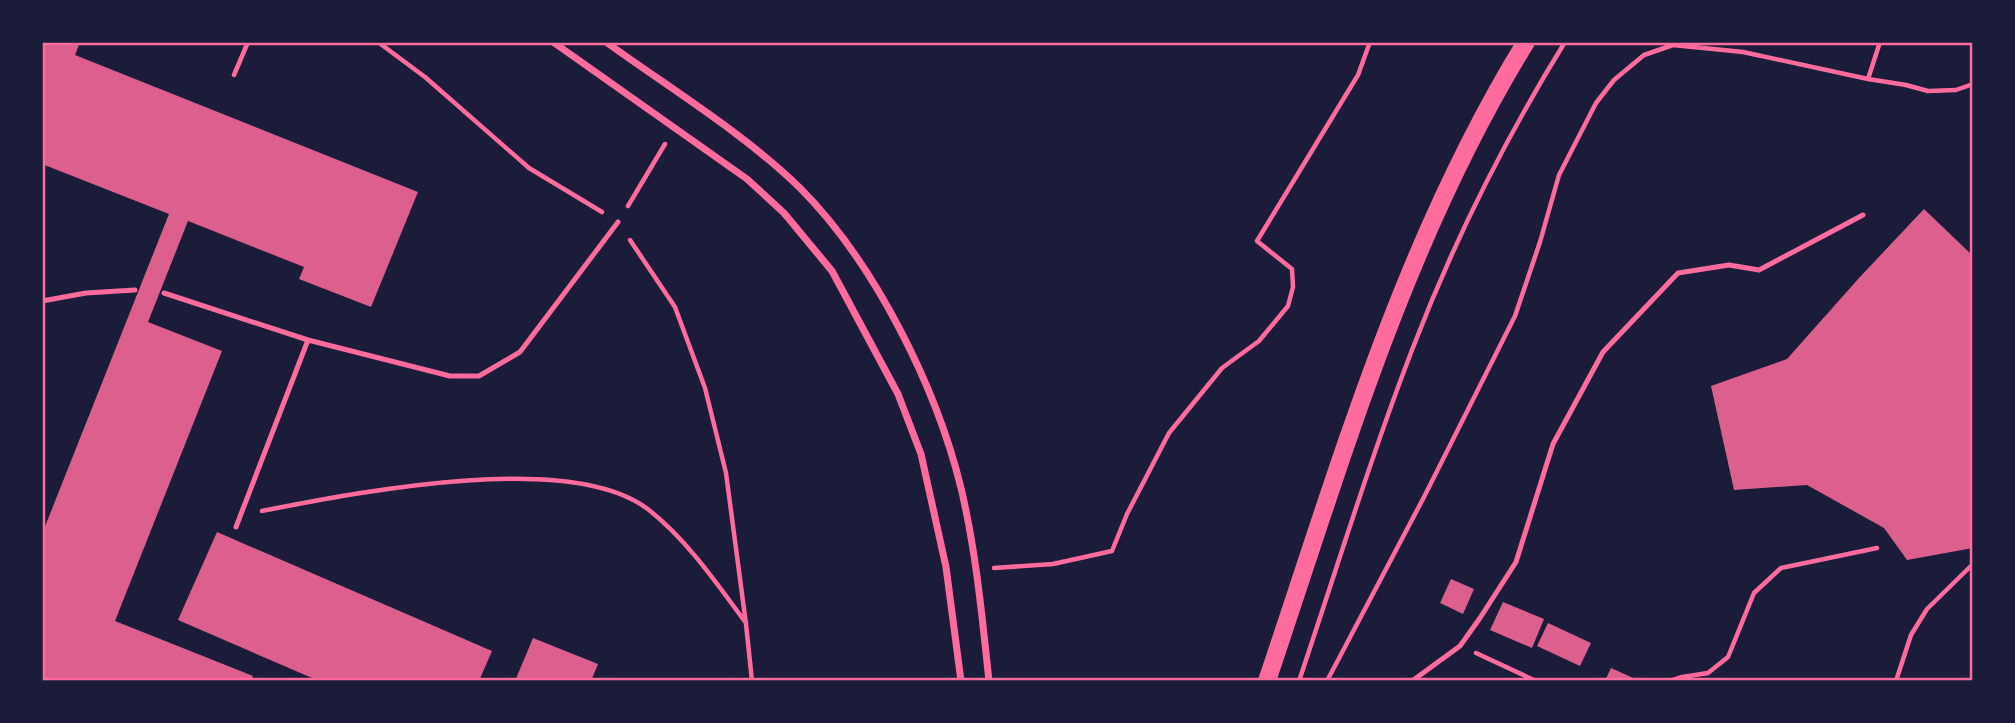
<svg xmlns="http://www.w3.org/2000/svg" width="2015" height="723" font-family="Arial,sans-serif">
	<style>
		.building { fill: #dd5f8e }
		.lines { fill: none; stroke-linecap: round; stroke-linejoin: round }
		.path { stroke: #ff6b9d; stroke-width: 4.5 }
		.service { stroke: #ff6b9d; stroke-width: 5 }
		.minor { stroke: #ff6b9d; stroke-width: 7 }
		.primary { stroke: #ff6b9d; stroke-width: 18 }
		.neatline { fill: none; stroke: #ff6b9d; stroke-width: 2.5 }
	</style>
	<rect width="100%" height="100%" fill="#1b1b3a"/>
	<path class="building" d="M 42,42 L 80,42 L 75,55 L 418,192 L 371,307 L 299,279 L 304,267 L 188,221 L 148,322 L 222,351 L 115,621 L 253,676 L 251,681 L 42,681 L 42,534 L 169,214 L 42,164 Z
		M 1924,209 L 1973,256 L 1973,548 L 1907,560 L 1884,528 L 1807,485 L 1734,490 L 1711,386 L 1787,359 L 1859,278 Z
		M 217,532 L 492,651 L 479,681 L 319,681 L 178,620 Z
		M 1451,579 L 1474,589 L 1463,614 L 1440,603 Z
		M 1503,602 L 1544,619 L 1532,648 L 1490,630 Z
		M 1548,623 L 1591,643 L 1580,666 L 1537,646 Z
		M 533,638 L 598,664 L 591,681 L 515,681 Z
		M 1611,668 L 1640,681 L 1605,681 Z"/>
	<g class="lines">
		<path class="path" d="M 378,42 L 425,77 L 529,168 L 602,212
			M 234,75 L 248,42
			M 1868,79 L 1880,42
			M 628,206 L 665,144
			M 630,240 L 675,307 L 705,388 L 726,473 L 746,624 L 752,681
			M 262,511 C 355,493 571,449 649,510 C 688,541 717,584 746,623
			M 994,568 L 1053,564 L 1112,551 L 1127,514 L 1169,433 L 1222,368 L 1259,341 L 1288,306 L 1293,287 L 1292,269 L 1257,241 L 1358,75 L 1370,42
			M 1476,653 L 1536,681
			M 1299,681 C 1336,571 1370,459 1412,350 C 1453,243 1505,139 1565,42
			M 1327,681 L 1424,497 L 1515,316 L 1540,242 L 1559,175 L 1596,103 L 1614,80 L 1644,55 L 1673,45 L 1743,52 L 1868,79 L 1906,85 L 1928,91 L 1956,90 L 1973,84
			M 1670,681 L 1682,677 L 1708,673 L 1728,657 L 1754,593 L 1781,568 L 1877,548
			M 1896,681 L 1911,635 L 1927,609 L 1973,564"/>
		<path class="service" d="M 164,293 L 308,340 L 236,527
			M 42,301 L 86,293 L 135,290
			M 308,340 L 450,376 L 479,376 L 520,352 L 618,222
			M 1412,681 L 1460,646 L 1480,618 L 1516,562 L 1553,444 L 1603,352 L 1678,273 L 1729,265 L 1759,270 L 1863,215"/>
		<path class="minor" d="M 553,42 L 747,179 L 784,213 L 832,271 L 898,394 L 921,454 L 946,567 L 961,681
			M 606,42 C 668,87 745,134 800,188 C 874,262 936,386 961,488 C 976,551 982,616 989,681"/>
		<path class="primary" d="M 1267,681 C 1341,462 1404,240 1526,42"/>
	</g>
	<rect width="2015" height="723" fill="none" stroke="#1b1b3a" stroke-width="88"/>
	<rect x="44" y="44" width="1927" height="635" class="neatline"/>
</svg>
